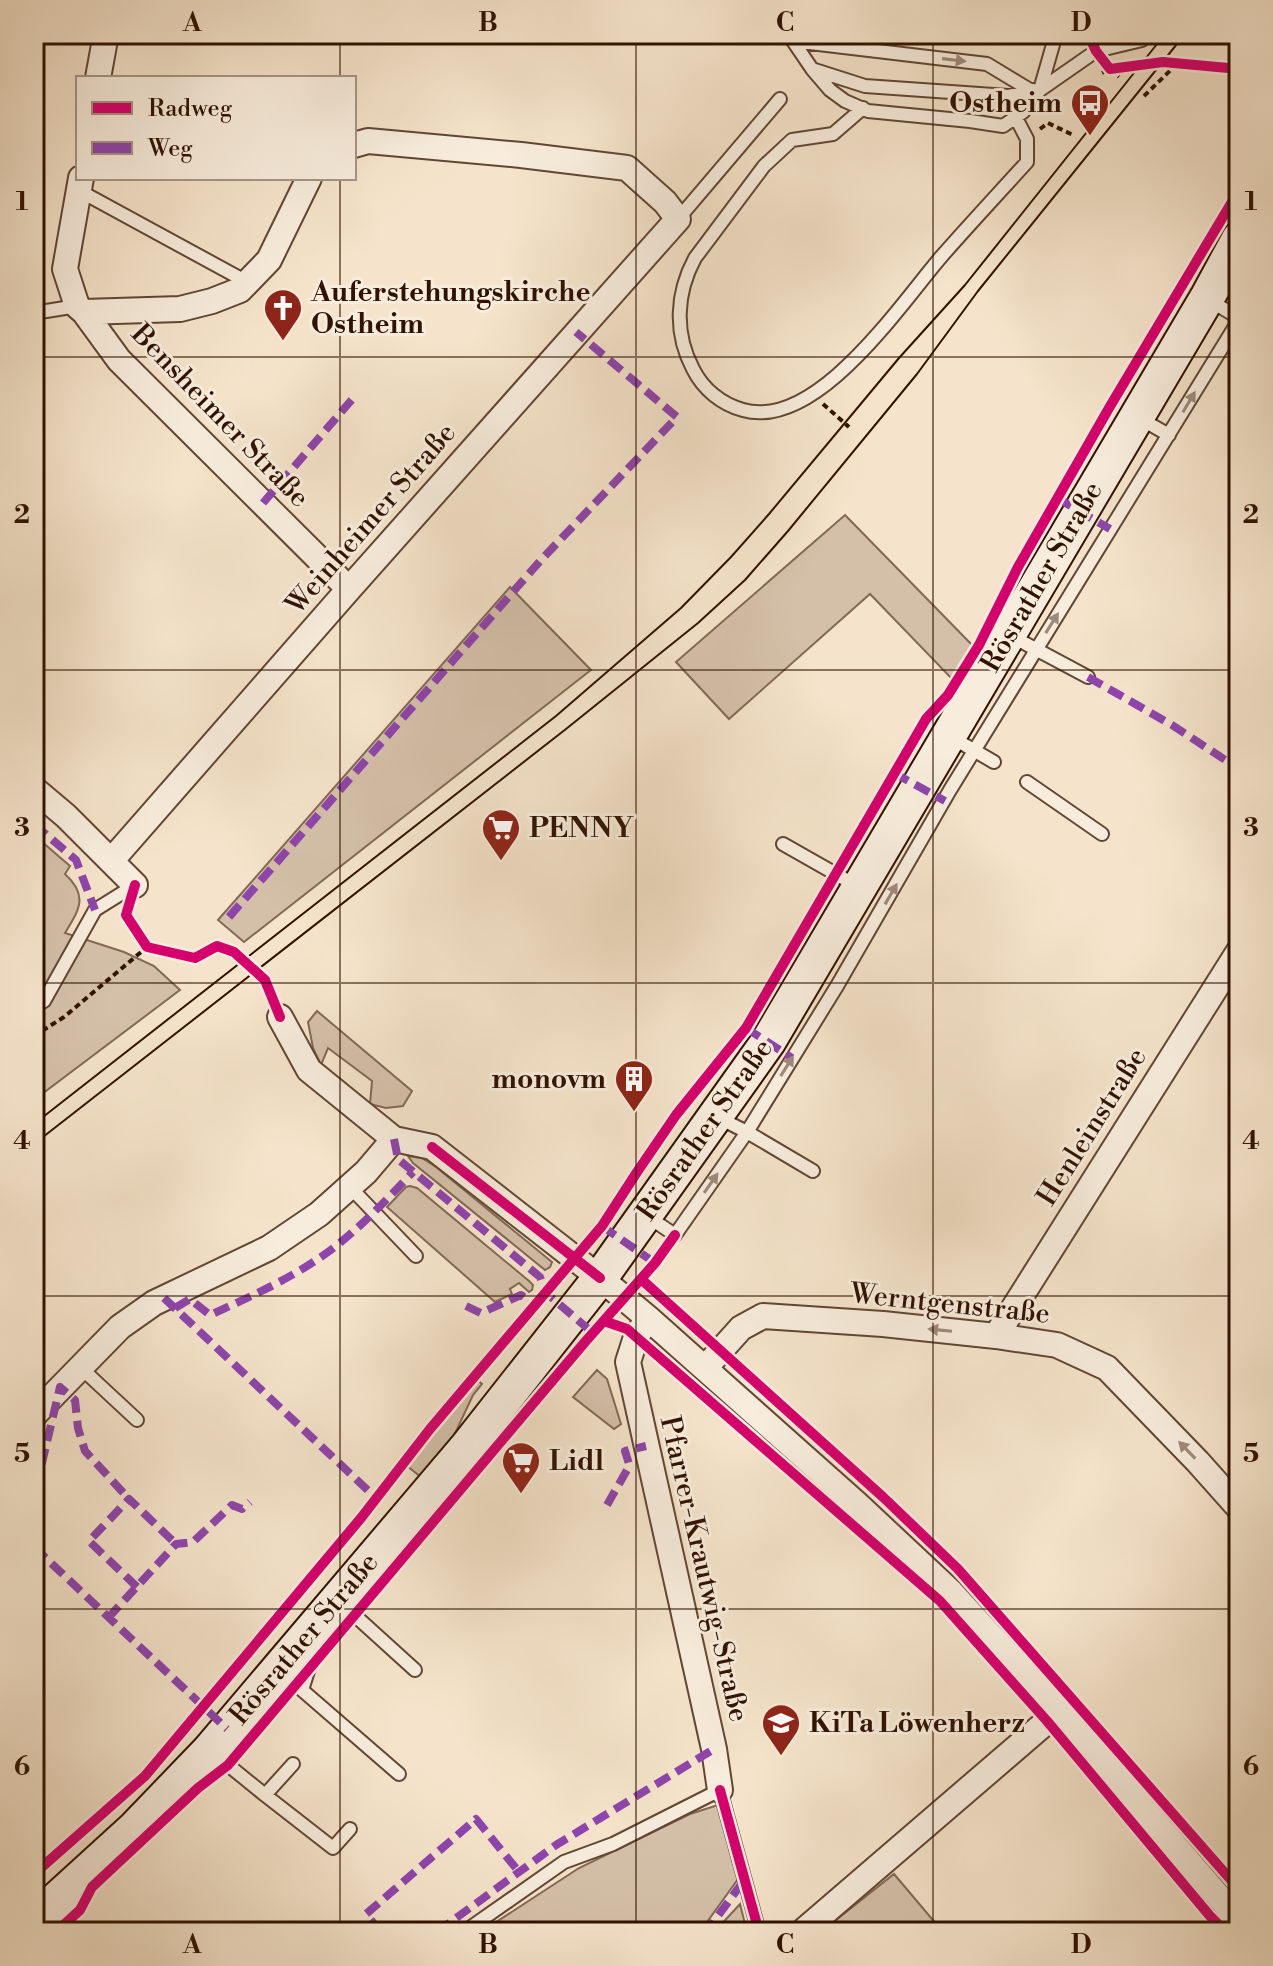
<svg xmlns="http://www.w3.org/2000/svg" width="1273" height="1966" font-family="'Libre Bodoni',serif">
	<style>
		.green { fill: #d4c0a9; stroke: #826955; stroke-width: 2 }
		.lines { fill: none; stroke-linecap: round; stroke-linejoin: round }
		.service-casing { stroke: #614634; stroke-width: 16 }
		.minor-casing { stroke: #614634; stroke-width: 28 }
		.secondary-casing { stroke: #301201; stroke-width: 38 }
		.path { stroke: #301201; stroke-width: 4; stroke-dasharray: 6 4; stroke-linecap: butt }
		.service { stroke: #f8eddd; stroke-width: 12 }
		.minor { stroke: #f8eddd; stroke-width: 24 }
		.secondary { stroke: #f8eddd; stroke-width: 34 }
		.tram { stroke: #301201; stroke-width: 2 }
		.quiet { stroke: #8e44ad; stroke-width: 8; stroke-dasharray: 16 8; stroke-linecap: butt }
		.cycleway-casing { stroke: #f8eddd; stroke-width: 15 }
		.cycleway { stroke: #d6006c; stroke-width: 10 }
		.oneway { fill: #9e8a7a }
		.grid { fill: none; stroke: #301201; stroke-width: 2; stroke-opacity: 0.55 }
		.labels { text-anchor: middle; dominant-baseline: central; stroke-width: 6; stroke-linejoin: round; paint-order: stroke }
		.poi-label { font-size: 28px; font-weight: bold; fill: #301201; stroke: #f8eddd; text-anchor: start }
		.street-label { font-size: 28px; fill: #301201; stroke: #f8eddd }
		.neatline { fill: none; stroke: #301201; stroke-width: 3 }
		.grid-label { font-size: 26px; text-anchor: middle; font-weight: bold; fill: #301201 }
	</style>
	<rect width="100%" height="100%" fill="#f5e4cb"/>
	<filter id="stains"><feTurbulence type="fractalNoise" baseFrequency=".0025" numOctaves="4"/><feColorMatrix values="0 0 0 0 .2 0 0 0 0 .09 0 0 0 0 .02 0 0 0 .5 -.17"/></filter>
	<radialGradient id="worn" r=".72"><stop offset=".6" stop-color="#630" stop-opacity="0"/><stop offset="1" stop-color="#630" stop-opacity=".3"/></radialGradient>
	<path class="green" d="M 845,515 L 974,647 L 953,680 L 870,594 L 729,719 L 676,662 Z
		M 510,587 L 591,670 L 244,942 L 218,920 Z
		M 34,835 L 70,866 L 65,874 C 89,896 79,910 65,933 L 124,952 L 154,966 L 180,990 L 34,1100 Z
		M 317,1011 L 412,1091 L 403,1106 L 386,1108 L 370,1104 L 372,1081 L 328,1048 L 321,1065 L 313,1048 L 308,1022 Z
		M 408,1156 L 422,1158 L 436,1167 L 552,1262 L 550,1267 L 545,1270 L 413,1163 Z
		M 410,1186 L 417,1188 L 529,1281 L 533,1285 L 532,1290 L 529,1292 L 519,1283 L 510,1289 L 512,1294 L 495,1302 L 387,1207 L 406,1187 Z
		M 597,1370 L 607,1379 L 621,1424 L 614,1429 L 573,1397 Z
		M 476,1379 L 482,1384 L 473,1395 L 451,1442 L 427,1482 L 406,1465 Z
		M 718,1805 L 738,1879 L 707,1922 L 693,1932 L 481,1932 L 579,1868 L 690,1814 Z
		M 894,1874 L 943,1932 L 821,1932 Z
		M 740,1904 L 747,1932 L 714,1932 L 717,1929 Z"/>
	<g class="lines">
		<g class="service-casing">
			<path id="service" d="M 786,34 L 793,41 L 812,69 L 830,90 L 845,101 L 868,111 L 970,121 L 1003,126 L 1023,112 L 1040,90 L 1096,51 L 1142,40 L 1149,34
				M 793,41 L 987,64 L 1030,90
				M 815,70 L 865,86 L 1008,96 L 1033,90
				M 1040,90 L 1056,34
				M 863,108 L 833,134 L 792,140 L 764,166 L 695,258 C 676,293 674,333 693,369 C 703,389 721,404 743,410 C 816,431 899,306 941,257 C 969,225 998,194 1027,162 L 1027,139 L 1016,118
				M 78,190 L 247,282
				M 678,219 L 780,99
				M 1209,300 L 1239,318
				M 34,313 L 77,306
				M 1139,418 L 1169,435
				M 1011,636 L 1088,677
				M 951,737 L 994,762
				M 1027,782 L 1102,834
				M 783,844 L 857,886
				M 34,1007 L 44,1001 L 95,910 L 135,885
				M 717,1117 L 747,1132 L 813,1171
				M 349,1186 L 416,1256
				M 647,1216 L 675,1235 L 747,1132 L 837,986 L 950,790 L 1239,320
				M 80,1367 L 137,1420
				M 340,1602 L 415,1670
				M 291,1657 L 308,1671 L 302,1690 L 399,1774
				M 212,1752 L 265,1795 L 293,1764
				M 265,1795 L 333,1848 L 350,1829
				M 464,1932 L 564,1862 L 613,1844 L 720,1790 L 759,1932"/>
		</g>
		<g class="minor-casing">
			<path id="minor" d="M 98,78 L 106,34
				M 81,178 L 65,269 L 77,306 L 84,312 L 119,360 L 349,589
				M 84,312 L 180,309 L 212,301 L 240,290 L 269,260 L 309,178
				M 34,789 L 66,816 L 135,885
				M 111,861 L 349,589 L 678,219 L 665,202 L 627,168 L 521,155 L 368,141 L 354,145
				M 280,1017 L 309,1070 L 394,1139 L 432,1147 L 600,1278 L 648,1318 L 858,1505 L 951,1592 L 1059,1711 L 1239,1920
				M 648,1318 L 636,1337 L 628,1362 L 714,1749 L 720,1790
				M 996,1336 L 1239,951
				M 705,1368 L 741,1328 L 763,1316 L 883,1324 L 996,1336 L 1057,1345 L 1107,1368 L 1198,1462 L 1239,1508
				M 34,1415 L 120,1327 L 154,1303 L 269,1248 L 319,1214 L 366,1172 L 394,1139
				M 802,1932 L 1059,1711"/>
		</g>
		<g class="secondary-casing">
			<path id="secondary" d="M 34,1920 L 135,1828 L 209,1751 L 467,1447 L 600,1278 L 768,1042 L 1207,298 L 1239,239"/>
		</g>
		<path class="path" d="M 1102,73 L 1110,69 L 1119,77
			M 1144,96 L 1177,64
			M 1040,129 L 1048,123 L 1073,135
			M 823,404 L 849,427
			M 34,1036 L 64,1017 L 147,947"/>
		<use href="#service" class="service"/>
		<use href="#minor" class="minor"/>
		<use href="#secondary" class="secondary"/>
		<path class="tram" d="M 34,1124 L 556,716 L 681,608 L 731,557 L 769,514 L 899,358 L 965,285 L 1165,34
			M 34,1144 L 566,729 L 698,623 L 745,580 L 788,531 L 917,374 L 978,291 L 1185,34"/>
		<path class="quiet" d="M 1047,34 L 1088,35
			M 1057,498 L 1110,529
			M 263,503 L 355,396
			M 1088,677 L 1172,725 L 1239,769
			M 894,773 L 945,801
			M 34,824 L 76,860 L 95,910
			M 229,917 L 540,561 L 677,417 L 576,332
			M 746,1028 L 792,1058
			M 394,1139 L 398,1159 L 540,1277 L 545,1292 L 593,1333
			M 602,1226 L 655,1263
			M 164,1298 L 376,1498
			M 466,1306 L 481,1313 L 521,1295 L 534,1305
			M 175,1308 L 190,1299 L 210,1315 C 252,1296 299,1275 336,1246 C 364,1224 388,1198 413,1172
			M 34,1486 L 37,1484 L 60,1387 L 75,1400 L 78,1428 L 85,1451 L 129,1499
			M 607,1505 L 627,1470 L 629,1464 L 625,1451 L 646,1446
			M 34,1547 L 227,1729
			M 137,1587 L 89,1541 L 129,1499 L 176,1544
			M 108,1618 L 176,1544 L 193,1542 L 232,1505 L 242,1509 L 250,1502
			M 381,1932 L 366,1914 L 476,1819 L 519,1872
			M 437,1932 L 556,1845 L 714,1749
			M 702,1932 L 712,1924 L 745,1879"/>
		<g class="cycleway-casing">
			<path id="cycleway" d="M 1088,34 L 1096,51 L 1110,69 L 1163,62 L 1239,69
				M 135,885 L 126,915 L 147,947 L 195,958 L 217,946 L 234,952 L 265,980 L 280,1017
				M 432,1147 L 600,1278
				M 641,1279 L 883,1497 L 958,1569 L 1239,1889
				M 604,1321 L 627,1329 L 940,1601 L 1047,1721 L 1210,1916 L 1226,1932
				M 720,1790 L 759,1932
				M 34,1874 L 145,1776 L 361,1518 L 430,1429 L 602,1226 L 637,1172 L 676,1115 L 746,1028 L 926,719 L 948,695 L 979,645 L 1018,567 L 1109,408 L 1239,190
				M 56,1932 L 80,1910 L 92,1887 L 198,1788 L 228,1765 L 585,1342 L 655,1263 L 675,1235"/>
		</g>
		<use href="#cycleway" class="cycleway"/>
	</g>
	<defs><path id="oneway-solid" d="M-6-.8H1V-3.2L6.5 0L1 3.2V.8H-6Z" transform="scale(2)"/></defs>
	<g class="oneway">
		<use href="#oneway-solid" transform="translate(954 60) rotate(7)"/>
		<use href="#oneway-solid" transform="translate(1189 402) rotate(-59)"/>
		<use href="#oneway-solid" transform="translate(1052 623) rotate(-58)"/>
		<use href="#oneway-solid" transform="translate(891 894) rotate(-60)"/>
		<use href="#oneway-solid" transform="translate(787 1066) rotate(-58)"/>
		<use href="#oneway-solid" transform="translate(711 1183) rotate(-55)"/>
		<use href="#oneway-solid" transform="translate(940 1330) rotate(-174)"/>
		<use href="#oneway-solid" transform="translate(1187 1450) rotate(-134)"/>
	</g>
	<path class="grid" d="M 340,34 L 340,78M 636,34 L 636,1932M 933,34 L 933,1932M 340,178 L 340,1932M 34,357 L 1239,357M 34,670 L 1239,670M 34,983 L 1239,983M 34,1296 L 1239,1296M 34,1609 L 1239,1609"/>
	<defs>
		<g id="bus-pin" transform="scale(2)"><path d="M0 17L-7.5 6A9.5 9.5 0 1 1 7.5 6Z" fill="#8f2418" stroke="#f8eddd"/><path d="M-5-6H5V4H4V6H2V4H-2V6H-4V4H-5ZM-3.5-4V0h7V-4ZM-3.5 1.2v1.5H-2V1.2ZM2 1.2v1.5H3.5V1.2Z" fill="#fff"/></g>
		<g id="church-pin" transform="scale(2)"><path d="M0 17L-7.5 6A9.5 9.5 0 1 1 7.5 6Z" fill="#8f2418" stroke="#f8eddd"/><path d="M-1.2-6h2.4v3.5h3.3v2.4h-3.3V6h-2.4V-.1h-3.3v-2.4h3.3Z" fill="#fff"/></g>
		<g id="supermarket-pin" transform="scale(2)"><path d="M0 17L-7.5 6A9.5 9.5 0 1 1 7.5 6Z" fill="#8f2418" stroke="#f8eddd"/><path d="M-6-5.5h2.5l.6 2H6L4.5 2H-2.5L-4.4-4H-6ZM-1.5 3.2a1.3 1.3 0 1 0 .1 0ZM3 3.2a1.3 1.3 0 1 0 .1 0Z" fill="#fff"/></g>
		<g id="building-pin" transform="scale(2)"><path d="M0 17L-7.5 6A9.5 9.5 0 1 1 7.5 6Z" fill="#8f2418" stroke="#f8eddd"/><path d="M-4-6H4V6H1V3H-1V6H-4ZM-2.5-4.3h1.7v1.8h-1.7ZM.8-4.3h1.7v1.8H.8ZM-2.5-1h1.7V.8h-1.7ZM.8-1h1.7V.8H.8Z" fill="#fff"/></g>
		<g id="school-pin" transform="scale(2)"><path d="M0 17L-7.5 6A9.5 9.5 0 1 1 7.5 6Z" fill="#8f2418" stroke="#f8eddd"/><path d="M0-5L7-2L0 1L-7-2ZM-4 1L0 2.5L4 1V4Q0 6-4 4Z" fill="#fff"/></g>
	</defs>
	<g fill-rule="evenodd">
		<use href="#bus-pin" x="1090" y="103"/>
		<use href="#church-pin" x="283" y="308"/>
		<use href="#supermarket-pin" x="501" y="828"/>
		<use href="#building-pin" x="634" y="1079"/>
		<use href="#supermarket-pin" x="521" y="1461"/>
		<use href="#school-pin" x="781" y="1723"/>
	</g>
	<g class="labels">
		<g class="poi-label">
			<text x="1062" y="103" text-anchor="end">Ostheim</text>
			<text x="311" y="292">Auferstehungskirche<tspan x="311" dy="32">Ostheim</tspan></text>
			<text x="529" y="828">PENNY</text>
			<text x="606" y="1079" text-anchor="end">monovm</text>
			<text x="549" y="1461">Lidl</text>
			<text x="809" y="1723">KiTa Löwenherz</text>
		</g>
		<g class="street-label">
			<text transform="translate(220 416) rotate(46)">Bensheimer Straße</text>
			<text transform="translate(371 519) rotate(-49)">Weinheimer Straße</text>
			<text transform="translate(1042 577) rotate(-60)">Rösrather Straße</text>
			<text transform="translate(1092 1127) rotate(-58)">Henleinstraße</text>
			<text transform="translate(705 1130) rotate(-55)">Rösrather Straße</text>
			<text transform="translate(950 1304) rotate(6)">Werntgenstraße</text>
			<text transform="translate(704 1569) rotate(77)">Pfarrer-Krautwig-Straße</text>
			<text transform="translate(304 1639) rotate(-50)">Rösrather Straße</text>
		</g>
	</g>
	<rect width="1273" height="1966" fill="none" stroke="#f5e4cb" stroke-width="88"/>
	<rect x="76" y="76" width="280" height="104" fill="#f8eddd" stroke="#a89585" stroke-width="2"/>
	<rect x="92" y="102" width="40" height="12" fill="#d6006c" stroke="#a89585" stroke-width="2"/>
	<text x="148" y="116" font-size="24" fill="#301201">Radweg</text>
	<rect x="92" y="142" width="40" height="12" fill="#8e44ad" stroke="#a89585" stroke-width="2"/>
	<text x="148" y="156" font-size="24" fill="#301201">Weg</text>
	<rect x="44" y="44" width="1185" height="1878" class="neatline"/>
	<g class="grid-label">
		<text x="192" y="31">A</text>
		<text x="488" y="31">B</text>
		<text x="785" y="31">C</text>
		<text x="1081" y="31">D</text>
		<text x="22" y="210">1</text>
		<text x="1251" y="210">1</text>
		<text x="22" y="523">2</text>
		<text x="1251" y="523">2</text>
		<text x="22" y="836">3</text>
		<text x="1251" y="836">3</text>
		<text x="22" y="1149">4</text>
		<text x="1251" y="1149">4</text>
		<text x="22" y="1462">5</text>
		<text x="1251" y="1462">5</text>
		<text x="22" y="1775">6</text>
		<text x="1251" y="1775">6</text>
		<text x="192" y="1953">A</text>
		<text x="488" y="1953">B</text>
		<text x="785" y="1953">C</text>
		<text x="1081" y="1953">D</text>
	</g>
	<rect width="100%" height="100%" filter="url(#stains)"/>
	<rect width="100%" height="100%" fill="url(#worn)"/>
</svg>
